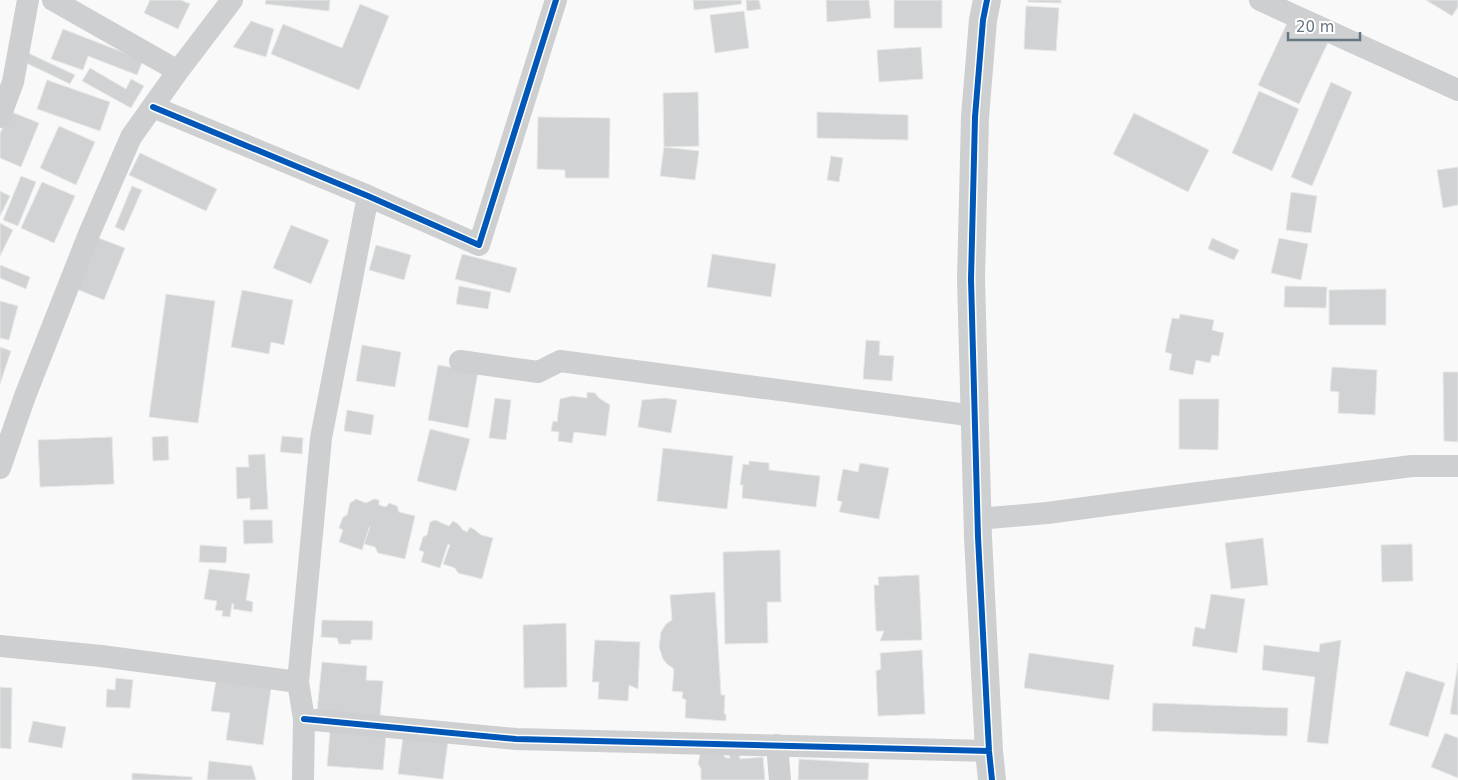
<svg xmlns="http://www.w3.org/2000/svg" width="1458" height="780" font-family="'DejaVu Sans',sans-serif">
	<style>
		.building { fill: #d0d2d3; stroke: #e8e8e8 }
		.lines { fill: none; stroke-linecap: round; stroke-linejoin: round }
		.minor { stroke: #cecfd0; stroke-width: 22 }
		.tertiary { stroke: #cecfd0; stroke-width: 28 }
		.cycleway-casing { stroke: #fff; stroke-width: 9 }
		.cycleway { stroke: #0057b8; stroke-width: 6 }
	</style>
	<rect width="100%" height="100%" fill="#f9f9f9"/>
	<path class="building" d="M 150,0 L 181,0 L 190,4 L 178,29 L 144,13 Z
		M 266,0 L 330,0 L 329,11 L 265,4 Z
		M 693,0 L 741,0 L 742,4 L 694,10 Z
		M 746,0 L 759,0 L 761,9 L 747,11 Z
		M 826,0 L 869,0 L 871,18 L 827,22 Z
		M 894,0 L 942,0 L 942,28 L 894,28 Z
		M 1028,0 L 1061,0 L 1061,3 L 1028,2 Z
		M 1426,0 L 1458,0 L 1458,7 L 1452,16 Z
		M 360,4 L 389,16 L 359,90 L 271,54 L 283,24 L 342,48 Z
		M 1026,6 L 1059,8 L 1056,51 L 1024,49 Z
		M 744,11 L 749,48 L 715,53 L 710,15 Z
		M 1289,19 L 1330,38 L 1299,104 L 1258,85 Z
		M 251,21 L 274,29 L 266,57 L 233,47 Z
		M 63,29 L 143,60 L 137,75 L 88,56 L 83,70 L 51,59 Z
		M 921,47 L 923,79 L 879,82 L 877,50 Z
		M 26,52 L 75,75 L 70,84 L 22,61 Z
		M 90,68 L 126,89 L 131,79 L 144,86 L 131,108 L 82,81 Z
		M 47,80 L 110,102 L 100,131 L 37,109 Z
		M 1331,82 L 1352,92 L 1312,186 L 1291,177 Z
		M 1259,91 L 1299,109 L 1272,171 L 1232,153 Z
		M 698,92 L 699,146 L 664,147 L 663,93 Z
		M 9,111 L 39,123 L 21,167 L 0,158 L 0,134 Z
		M 817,112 L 908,115 L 908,140 L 817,138 Z
		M 1134,113 L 1209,150 L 1188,192 L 1113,154 Z
		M 538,117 L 610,118 L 609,178 L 565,178 L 565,170 L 537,169 Z
		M 59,126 L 95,142 L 76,185 L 40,168 Z
		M 664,147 L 699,151 L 695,180 L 660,176 Z
		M 140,153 L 217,189 L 206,211 L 129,175 Z
		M 831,156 L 843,158 L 839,182 L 827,180 Z
		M 1458,167 L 1458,205 L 1443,208 L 1437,170 Z
		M 21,176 L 36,182 L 18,226 L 3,220 Z
		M 42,182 L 75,196 L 54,243 L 21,228 Z
		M 132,186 L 142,190 L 124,231 L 115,227 Z
		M 0,191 L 10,196 L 0,216 Z
		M 1291,192 L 1317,196 L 1311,233 L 1286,230 Z
		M 0,223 L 13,230 L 0,256 Z
		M 291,225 L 329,240 L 311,284 L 273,268 Z
		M 96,237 L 125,248 L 104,300 L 76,289 Z
		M 1212,238 L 1239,250 L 1234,260 L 1208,249 Z
		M 1279,238 L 1308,244 L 1301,280 L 1271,273 Z
		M 376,245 L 411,255 L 404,280 L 369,270 Z
		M 462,254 L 517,268 L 510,293 L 455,279 Z
		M 712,254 L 776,264 L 771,297 L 707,287 Z
		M 0,265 L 30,277 L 26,289 L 0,278 Z
		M 459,286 L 491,292 L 488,309 L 456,304 Z
		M 1285,286 L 1327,287 L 1326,308 L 1284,307 Z
		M 1386,289 L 1386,325 L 1329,325 L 1329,290 Z
		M 242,290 L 293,300 L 284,345 L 271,342 L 269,354 L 231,347 Z
		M 166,294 L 215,301 L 198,423 L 149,417 Z
		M 0,301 L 18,306 L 9,340 L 0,338 Z
		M 1180,314 L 1214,320 L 1212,330 L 1224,333 L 1219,356 L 1212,355 L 1210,363 L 1196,360 L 1193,375 L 1169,370 L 1172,354 L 1165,352 L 1172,318 L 1179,319 Z
		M 866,340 L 880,341 L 879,355 L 894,356 L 892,381 L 863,379 Z
		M 362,345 L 401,352 L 395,387 L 356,381 Z
		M 0,347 L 11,351 L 0,384 Z
		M 438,365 L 478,372 L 468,428 L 428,420 Z
		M 1332,367 L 1377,370 L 1375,415 L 1338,413 L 1339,392 L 1330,391 Z
		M 1443,372 L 1458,372 L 1458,442 L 1444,441 Z
		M 587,392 L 595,393 L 599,398 L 610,405 L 606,436 L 574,432 L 572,443 L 558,441 L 559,432 L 551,431 L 553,421 L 557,422 L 560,399 L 572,396 L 587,398 Z
		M 495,398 L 511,400 L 506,440 L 489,438 Z
		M 665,398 L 677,400 L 671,433 L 638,427 L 642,400 Z
		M 1179,399 L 1219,399 L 1218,450 L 1179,449 Z
		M 347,410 L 374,415 L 371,435 L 344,431 Z
		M 430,429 L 470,439 L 456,491 L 417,481 Z
		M 168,436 L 169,460 L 153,461 L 152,437 Z
		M 282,436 L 303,438 L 302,454 L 280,452 Z
		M 112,437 L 114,484 L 40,487 L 38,440 Z
		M 663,448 L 733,456 L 727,509 L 657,501 Z
		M 265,454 L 268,509 L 250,510 L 250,498 L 237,499 L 236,467 L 249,467 L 248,455 Z
		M 749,461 L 769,463 L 769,470 L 820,476 L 816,507 L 742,498 L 743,485 L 740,485 L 743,464 L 749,465 Z
		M 860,463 L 889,468 L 879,519 L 839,512 L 842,502 L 837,500 L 843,469 L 858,472 Z
		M 356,499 L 366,503 L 374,499 L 379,500 L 379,505 L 386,507 L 389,503 L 397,506 L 399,512 L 415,516 L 405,559 L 378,553 L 375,547 L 364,544 L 370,526 L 362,550 L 339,542 L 343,530 L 339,528 L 343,517 L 347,515 L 350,503 Z
		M 243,520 L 272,520 L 273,543 L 244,544 Z
		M 435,520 L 449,526 L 453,521 L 458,524 L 463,530 L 467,532 L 470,527 L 475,530 L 481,535 L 493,538 L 482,579 L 458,573 L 455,568 L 443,564 L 450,545 L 448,544 L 440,568 L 421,562 L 424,552 L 419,550 L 423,537 L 427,535 L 430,522 Z
		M 1263,538 L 1268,585 L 1231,589 L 1225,543 Z
		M 1412,544 L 1413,581 L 1382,582 L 1381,545 Z
		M 200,545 L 227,547 L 226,563 L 199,562 Z
		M 780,550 L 781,602 L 767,602 L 768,643 L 725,644 L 723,552 Z
		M 209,569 L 250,574 L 246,600 L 253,602 L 252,612 L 233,609 L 234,604 L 232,604 L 230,617 L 222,616 L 223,611 L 215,610 L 217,601 L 204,599 Z
		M 919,575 L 922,640 L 880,641 L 884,631 L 876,631 L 874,585 L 879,585 L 878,577 Z
		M 715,592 L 721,695 L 725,695 L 724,714 L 726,714 L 726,721 L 685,718 L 686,700 L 682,698 L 683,692 L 672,691 L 674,671 L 673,668 L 667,664 L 663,659 L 659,647 L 661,632 L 666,624 L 672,620 L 670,595 Z
		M 1211,594 L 1245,599 L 1237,653 L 1192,646 L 1195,627 L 1205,629 Z
		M 322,620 L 373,621 L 372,640 L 351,640 L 351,644 L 339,644 L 337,638 L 321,637 Z
		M 566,623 L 567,687 L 524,688 L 523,625 Z
		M 595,640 L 640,642 L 638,689 L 629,685 L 628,701 L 598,699 L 599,682 L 592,682 Z
		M 1341,640 L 1328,744 L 1307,742 L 1315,677 L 1262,670 L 1264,645 L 1319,652 L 1320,644 Z
		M 922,650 L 925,714 L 878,716 L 876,671 L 881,669 L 880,653 Z
		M 1029,653 L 1114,665 L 1109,700 L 1024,688 Z
		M 322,662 L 367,666 L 366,680 L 383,681 L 380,717 L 317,712 Z
		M 1458,663 L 1458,715 L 1450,714 Z
		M 1406,671 L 1445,683 L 1428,737 L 1389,725 Z
		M 116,678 L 133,680 L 130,708 L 106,707 L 107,689 L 115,690 Z
		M 216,681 L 271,688 L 263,745 L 226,740 L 230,713 L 211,711 Z
		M 0,687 L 12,688 L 11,749 L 0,748 Z
		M 1153,703 L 1288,708 L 1287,736 L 1152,731 Z
		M 33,721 L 66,727 L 62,748 L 28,742 Z
		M 404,729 L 449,734 L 443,779 L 398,774 Z
		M 330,731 L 386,736 L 383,770 L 327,766 Z
		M 1445,733 L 1458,738 L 1458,778 L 1431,767 Z
		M 704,751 L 720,752 L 726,758 L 730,758 L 729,754 L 739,753 L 740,759 L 763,757 L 765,780 L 701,780 L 701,769 L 698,763 L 700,755 Z
		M 799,759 L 869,763 L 868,780 L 798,780 Z
		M 209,761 L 252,766 L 256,780 L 207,780 Z
		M 132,773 L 192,777 L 192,780 L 132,780 Z"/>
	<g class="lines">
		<path class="minor" d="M 53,0 L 178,71
			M 1260,0 L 1458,90
			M 153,107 L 368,196 L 479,245 L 556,0
			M 0,117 L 13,82 L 28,0
			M 460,361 L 538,372 L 560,361 L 975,416
			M 0,468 L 25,396 L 89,234 L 131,137 L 178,71 L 232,0
			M 978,519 L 1047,513 L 1190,494 L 1412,466 L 1458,466
			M 0,646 L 101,656 L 298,682
			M 304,719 L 516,739 L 989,751
			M 777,745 L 780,780
			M 303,780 L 304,719 L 298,682 L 321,438 L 368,196"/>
		<path class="tertiary" d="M 987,0 L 983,20 L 975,117 L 971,279 L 978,537 L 989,751 L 992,780"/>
		<g class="cycleway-casing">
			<path id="cycleway" d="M 987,0 L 983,20 L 975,117 L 971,279 L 978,537 L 989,751 L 992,780
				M 153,107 L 368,196 L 479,245 L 556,0
				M 304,719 L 516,739 L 989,751"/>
		</g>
		<use href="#cycleway" class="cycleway"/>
	</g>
	<path d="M1288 32v8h72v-8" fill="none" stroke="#657683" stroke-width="2.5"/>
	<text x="1296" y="32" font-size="15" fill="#657683" stroke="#ffffff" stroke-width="4" paint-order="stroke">20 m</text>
</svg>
